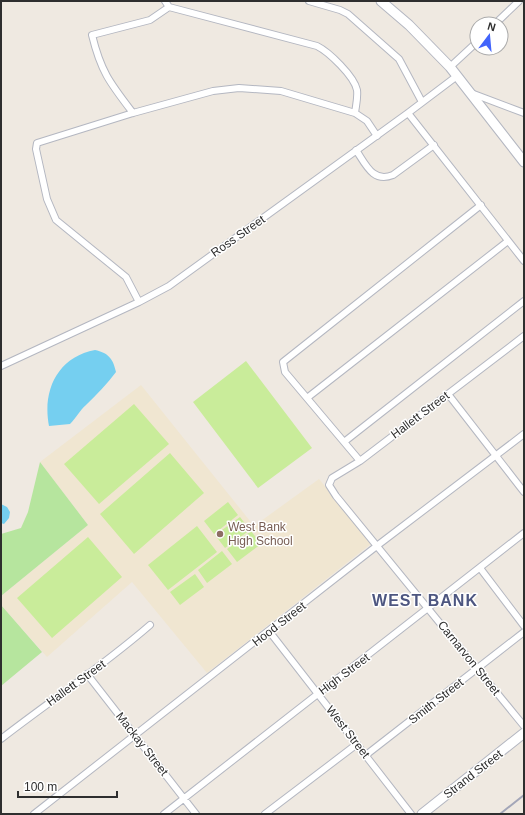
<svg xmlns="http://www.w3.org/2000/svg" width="525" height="815" font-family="Helvetica,sans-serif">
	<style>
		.education { fill: #f0e6d1 }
		.green { fill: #b6e59e }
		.pitch { fill: #c9ec9a }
		.water { fill: #75cff0 }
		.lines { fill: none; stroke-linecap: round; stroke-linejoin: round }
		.street-casing { stroke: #b4b7c1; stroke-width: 8 }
		.secondary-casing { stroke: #b4b7c1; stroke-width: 11 }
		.street { stroke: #fff; stroke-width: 6 }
		.secondary { stroke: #fff; stroke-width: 9 }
		.rail { stroke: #a3a6b8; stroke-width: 2 }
		.education-dot { fill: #8d6e63; stroke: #fff; stroke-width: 1.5 }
		.labels { text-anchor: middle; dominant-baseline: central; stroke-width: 3; stroke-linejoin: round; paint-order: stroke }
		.street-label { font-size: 12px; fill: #2e2e2e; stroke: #fff }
		.education-label { font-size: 12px; fill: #785e54; stroke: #fff; text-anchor: start }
		.district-label { font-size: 16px; font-weight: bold; letter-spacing: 1px; fill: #4d5680; stroke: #fff }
	</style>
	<rect width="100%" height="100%" fill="#efe9e1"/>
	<path class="education" d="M 141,385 L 254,526 L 319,479 L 372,543 L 207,673 L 132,582 L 47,657 L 1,605 L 1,596 L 88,525 L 40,462 Z"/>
	<path class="green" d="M 40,462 L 88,525 L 1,596 L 1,534 L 21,528 L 28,512 Z
		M 1,605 L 42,652 L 1,686 Z"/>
	<path class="pitch" d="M 246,361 L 312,448 L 258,488 L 193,402 Z
		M 134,404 L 169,444 L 99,504 L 64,464 Z
		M 170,453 L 204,493 L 134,554 L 100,514 Z
		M 228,502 L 238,515 L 214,534 L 204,521 Z
		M 240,517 L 250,530 L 225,548 L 215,535 Z
		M 197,526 L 217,552 L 168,590 L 148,565 Z
		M 251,531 L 261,544 L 237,562 L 227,549 Z
		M 88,537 L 122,577 L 52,638 L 17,598 Z
		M 222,551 L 232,564 L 207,583 L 198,570 Z
		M 195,574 L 204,587 L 180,605 L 170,592 Z"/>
	<path class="water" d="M 95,350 C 108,353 113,358 116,372 C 107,384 97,394 86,405 C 80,410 76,418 70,424 L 49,426 C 42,390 58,357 95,350 Z
		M 1,504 L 7,507 L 10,512 L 9,518 L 4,524 L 1,523 Z"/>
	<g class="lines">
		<g class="street-casing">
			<path id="street" d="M 165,1 L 169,7 L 317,46 C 329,52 354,76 357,90 C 358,98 356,105 355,113
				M 309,1 L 340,10 L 348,14 L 399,59 L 422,102
				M 495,24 L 519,1
				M 450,67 L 477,42
				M 471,93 L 524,113
				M 133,113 C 110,83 101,72 92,35 L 150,20 L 169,7
				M 408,113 L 524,261
				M 356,150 C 366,165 373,183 393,175 L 434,145
				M 139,302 L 126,277 L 56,220 L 47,199 L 36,149 L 37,143 L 133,113 L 213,91 L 239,88 L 281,91 L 355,113 L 367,121 L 377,136
				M 524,336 L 360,461 L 332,478 L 329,485 L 336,496 L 524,726
				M 1,366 L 139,302 L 169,286 L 408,113 L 457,76
				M 448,394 L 524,492
				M 307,398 L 508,241
				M 344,442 L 524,301
				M 360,461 L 285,372 L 283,362 L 481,205
				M 480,568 L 524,626
				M 269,631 L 411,814
				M 87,674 L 196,814
				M 1,739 C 50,701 103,666 150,625
				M 366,755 L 524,632
				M 34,814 L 378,545 L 524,434
				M 164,814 L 524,533
				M 265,814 L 357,744"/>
		</g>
		<g class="secondary-casing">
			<path id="secondary" d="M 381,1 L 409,25 L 450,67 L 524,162
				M 422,814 L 524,733"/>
		</g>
		<use href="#street" class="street"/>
		<use href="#secondary" class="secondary"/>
		<path class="rail" d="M 500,814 L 524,795"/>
	</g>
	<circle class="education-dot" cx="220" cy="534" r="4"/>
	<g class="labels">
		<g class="street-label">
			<text transform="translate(238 236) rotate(-35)">Ross Street</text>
			<text transform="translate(420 415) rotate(-37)">Hallett Street</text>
			<text transform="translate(279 624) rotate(-38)">Hood Street</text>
			<text transform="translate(469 658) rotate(51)">Carnarvon Street</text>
			<text transform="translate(344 674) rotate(-37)">High Street</text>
			<text transform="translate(76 683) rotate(-36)">Hallett Street</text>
			<text transform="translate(436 701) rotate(-38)">Smith Street</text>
			<text transform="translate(348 732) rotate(52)">West Street</text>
			<text transform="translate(142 744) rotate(52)">Mackay Street</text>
			<text transform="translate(473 774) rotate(-38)">Strand Street</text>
		</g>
		<g class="education-label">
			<text x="228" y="527">West Bank<tspan x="228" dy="14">High School</tspan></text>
		</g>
		<g class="district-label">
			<text x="425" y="600">WEST BANK</text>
		</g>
	</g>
	<rect width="525" height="815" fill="none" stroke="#2e2e2e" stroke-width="4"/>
	<g transform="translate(489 36) rotate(16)"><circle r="19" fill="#ffffff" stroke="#ababab"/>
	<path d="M0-3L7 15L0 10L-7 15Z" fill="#4264fb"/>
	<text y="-6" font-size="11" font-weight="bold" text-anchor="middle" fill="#2e2e2e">N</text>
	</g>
	<path d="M18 791v6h99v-6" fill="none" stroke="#2e2e2e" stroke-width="2"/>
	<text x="24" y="791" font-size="12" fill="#2e2e2e" stroke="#ffffff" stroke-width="3" paint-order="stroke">100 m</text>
</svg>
